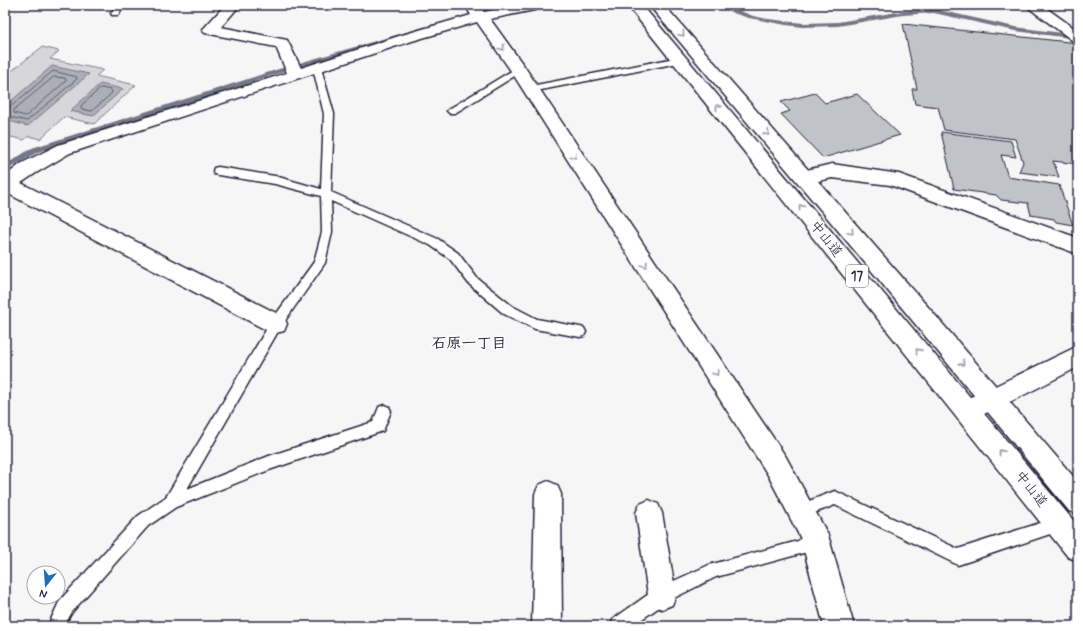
<svg xmlns="http://www.w3.org/2000/svg" width="1083" height="631" font-family="Mynerve,'Klee One',sans-serif">
	<style>
		.green { fill: #d7d7db; stroke: #7c7c8b }
		.water { fill: #aeaeb7; stroke: #767685 }
		.lines { fill: none; stroke-linecap: round; stroke-linejoin: round }
		.shore { stroke: #5a5a6d; stroke-width: 1 }
		.stream { fill: #767685; fill-rule: evenodd }
		.building { fill: #c2c2c9; stroke: #22223b }
		.service-casing { stroke: #22223b; stroke-width: 3 }
		.minor-casing { stroke: #22223b; stroke-width: 3 }
		.trunk-casing { stroke: #22223b; stroke-width: 3 }
		.service { fill: #fff; fill-rule: evenodd }
		.minor { fill: #fff; fill-rule: evenodd }
		.trunk { fill: #fff; fill-rule: evenodd }
		.oneway { stroke: #9c9ca7 }
		.labels { text-anchor: middle; dominant-baseline: central; stroke-width: 3; stroke-linejoin: round; paint-order: stroke }
		.shield { fill: #fff; stroke: #646476; stroke-width: 1 }
		.shield-label { font-size: 13px; font-weight: bold; fill: #22223b }
		.street-label { font-size: 14px; fill: #22223b; stroke: #fff }
		.neighbourhood-label { font-size: 15px; font-weight: bold; fill: #22223b; stroke: #fff }
	</style>
	<rect width="100%" height="100%" fill="#f6f6f7"/>
	<filter id="ink" filterUnits="userSpaceOnUse"><feTurbulence type="fractalNoise" baseFrequency=".025" numOctaves="2"/><feDisplacementMap in="SourceGraphic" scale="8" xChannelSelector="R" yChannelSelector="G"/><feConvolveMatrix kernelMatrix="1 2 1 2 8 2 1 2 1" color-interpolation-filters="sRGB"/></filter>
	<g filter="url(#ink)">
		<path class="green" d="M 42,47 L 59,51 L 50,59 L 103,70 L 96,76 L 136,85 L 94,124 L 64,117 L 40,139 L 29,136 L 24,140 L 7,136 L 5,137 L 5,76 Z"/>
		<path class="water" d="M 52,66 L 89,74 L 28,126 L 5,120 L 5,106 Z
			M 100,84 L 123,89 L 93,116 L 70,111 Z"/>
		<g class="lines">
			<path class="shore" d="M 54,77 L 65,78 L 66,81 L 26,116 L 14,113 L 14,110 Z
				M 101,88 L 111,90 L 112,93 L 92,111 L 81,109 L 81,106 Z
				M 5,109 L 9,108 L 53,71 L 77,77 L 77,79 L 27,121 L 5,116"/>
			<path class="stream" d="M 506,5 L 516,5 L 489,13 L 486,11 Z
				M 717,5 L 725,5 L 753,16 L 768,19 L 803,23 L 838,22 L 903,11 L 934,9 L 1015,27 L 1078,35 L 1078,39 L 1015,31 L 934,13 L 903,15 L 838,26 L 803,27 L 786,25 L 749,18 L 733,13 Z
				M 434,24 L 437,26 L 436,27 L 286,71 L 38,152 L 5,171 L 5,165 L 32,148 L 282,68 Z"/>
		</g>
		<path class="building" d="M 903,24 L 1078,43 L 1078,164 L 1053,161 L 1059,177 L 1019,172 L 1023,162 L 1015,139 L 944,130 L 938,107 L 915,104 L 912,89 L 917,89 Z
			M 815,93 L 825,103 L 857,94 L 900,135 L 823,158 L 781,114 L 790,111 L 781,102 Z
			M 941,132 L 1011,141 L 1016,157 L 1001,155 L 1008,177 L 1059,185 L 1073,225 L 1056,222 L 1054,219 L 1031,215 L 1028,203 L 1001,200 L 996,195 L 954,189 Z"/>
		<g class="lines">
			<g class="service-casing">
				<path id="service" d="M 117,5 L 125,5 L 118,15 L 112,15 L 111,13 Z
					M 680,57 L 684,60 L 683,62 L 531,92 L 526,89 L 531,86 Z
					M 317,65 L 321,68 L 334,114 L 331,192 L 438,239 L 458,253 L 477,278 L 512,306 L 537,319 L 580,327 L 584,328 L 586,332 L 584,336 L 580,337 L 535,329 L 504,314 L 469,284 L 450,259 L 430,245 L 331,201 L 332,232 L 325,263 L 280,328 L 187,489 L 269,456 L 373,422 L 379,407 L 384,405 L 389,407 L 391,411 L 383,431 L 269,470 L 176,507 L 148,526 L 72,612 L 64,626 L 48,626 L 60,600 L 138,516 L 166,497 L 272,320 L 314,262 L 322,232 L 321,196 L 275,184 L 218,175 L 214,174 L 213,171 L 214,168 L 218,167 L 275,176 L 321,189 L 324,114 L 313,68 Z
					M 518,67 L 521,68 L 522,70 L 521,72 L 455,113 L 449,113 L 447,111 L 449,109 Z
					M 835,491 L 958,549 L 1059,517 L 1064,519 L 1066,524 L 1064,529 L 1059,531 L 958,565 L 835,505 L 801,518 L 796,516 L 794,511 L 796,506 Z
					M 814,528 L 819,530 L 821,535 L 819,540 L 807,552 L 716,577 L 668,601 L 632,626 L 610,626 L 612,620 L 656,589 L 709,565 L 798,541 L 809,530 Z"/>
			</g>
			<g class="minor-casing">
				<path id="minor" d="M 225,5 L 240,5 L 221,27 L 287,40 L 301,68 L 402,35 L 471,15 L 465,5 L 479,5 L 484,12 L 517,5 L 546,5 L 544,8 L 490,19 L 524,66 L 786,457 L 828,535 L 854,626 L 824,626 L 801,539 L 768,475 L 511,71 L 477,22 L 412,41 L 70,153 L 36,173 L 21,183 L 284,317 L 287,324 L 284,331 L 276,333 L 268,331 L 5,192 L 5,176 L 22,163 L 58,145 L 287,73 L 276,47 L 205,33 L 202,30 L 205,27 Z
					M 1025,5 L 1042,5 L 1078,31 L 1078,43 L 1073,41 Z
					M 832,164 L 899,174 L 1078,238 L 1078,254 L 890,185 L 832,178 L 805,184 L 798,182 L 796,177 L 798,172 Z
					M 1078,346 L 1078,367 C 1041,386 1005,406 967,421 L 958,418 L 955,410 L 958,402 L 985,391 Z
					M 548,481 L 557,485 L 561,494 L 562,626 L 532,626 L 535,494 L 539,485 Z
					M 649,500 L 658,504 L 662,513 L 676,595 L 672,605 L 662,609 L 652,605 L 648,595 L 636,513 L 640,504 Z"/>
			</g>
			<g class="trunk-casing">
				<path id="trunk" d="M 627,5 L 642,5 L 1078,526 L 1078,561 L 1068,557 Z
					M 649,5 L 664,5 L 929,308 L 1078,482 L 1078,515 L 1069,511 L 861,258 Z"/>
			</g>
			<use href="#service" class="service"/>
			<use href="#minor" class="minor"/>
			<use href="#trunk" class="trunk"/>
		</g>
		<defs><path id="oneway-chevron" d="M-2-3.5L2.5 0L-2 3.5" fill="none" stroke-width="1.6" stroke-linecap="round" stroke-linejoin="round"/></defs>
		<g class="oneway">
			<use href="#oneway-chevron" transform="translate(682 34) rotate(49)"/>
			<use href="#oneway-chevron" transform="translate(502 48) rotate(54)"/>
			<use href="#oneway-chevron" transform="translate(718 107) rotate(-129)"/>
			<use href="#oneway-chevron" transform="translate(767 133) rotate(49)"/>
			<use href="#oneway-chevron" transform="translate(574 156) rotate(57)"/>
			<use href="#oneway-chevron" transform="translate(801 207) rotate(-129)"/>
			<use href="#oneway-chevron" transform="translate(851 232) rotate(50)"/>
			<use href="#oneway-chevron" transform="translate(645 265) rotate(57)"/>
			<use href="#oneway-chevron" transform="translate(918 351) rotate(-129)"/>
			<use href="#oneway-chevron" transform="translate(962 363) rotate(50)"/>
			<use href="#oneway-chevron" transform="translate(716 373) rotate(57)"/>
			<use href="#oneway-chevron" transform="translate(1001 452) rotate(-129)"/>
		</g>
	</g>
	<g class="labels">
		<rect class="shield" x="846" y="265" width="22" height="22" rx="3"/>
		<g class="shield-label">
			<text x="857" y="276">17</text>
		</g>
		<g class="street-label">
			<text transform="translate(826 239) rotate(51)">中山道</text>
			<text transform="translate(1031 489) rotate(51)">中山道</text>
		</g>
		<g class="neighbourhood-label">
			<text x="469" y="344">石原一丁目</text>
		</g>
	</g>
	<rect width="1083" height="631" fill="none" stroke="#fff" stroke-width="20"/>
	<rect x="10" y="10" width="1063" height="611" fill="none" stroke="#22223b" stroke-width="1.5" filter="url(#ink)"/>
	<g transform="translate(46 585) rotate(197)"><circle r="19" fill="#ffffff" stroke="#a7a7b1"/>
	<path d="M0-3L7 15L0 10L-7 15Z" fill="#1f6fb2"/>
	<text y="-6" font-size="11" font-weight="bold" text-anchor="middle" fill="#22223b">N</text>
	</g>
</svg>
